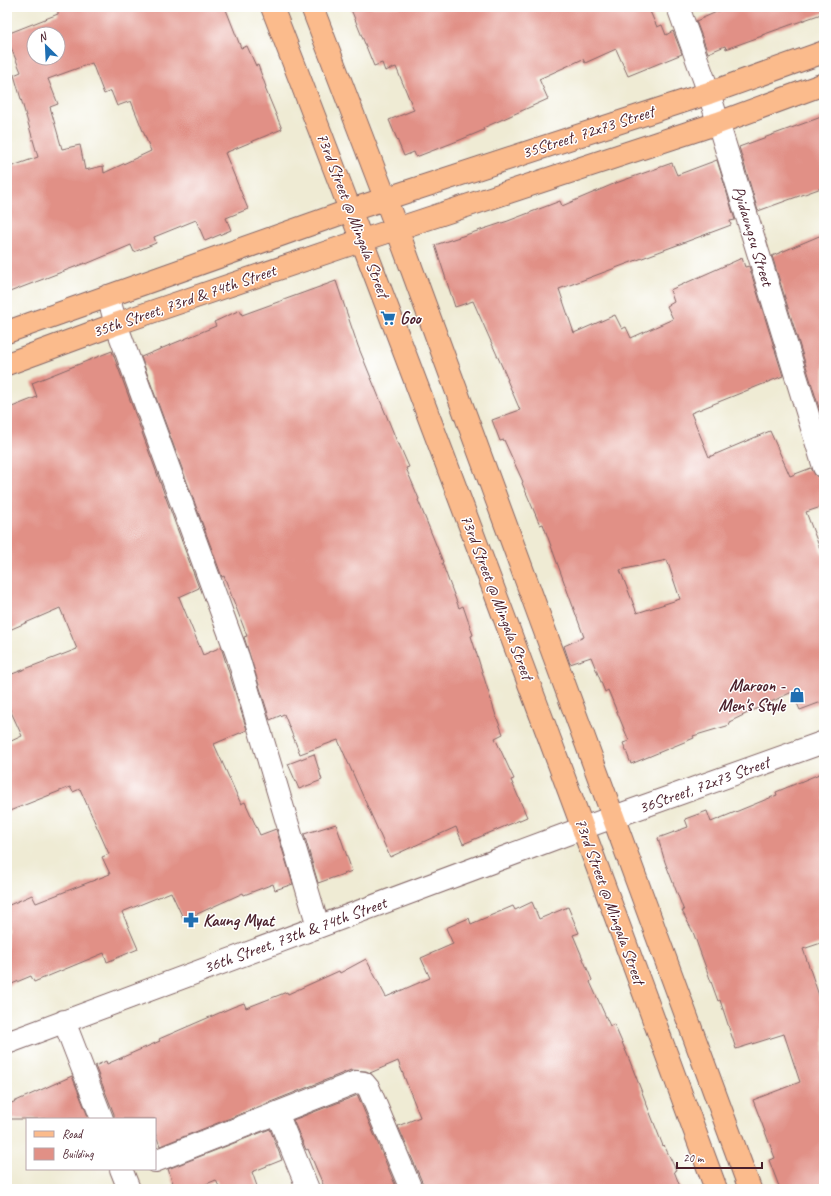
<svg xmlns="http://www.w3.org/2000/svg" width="831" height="1196" font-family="Caveat,sans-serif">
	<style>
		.building { fill: #e19086; fill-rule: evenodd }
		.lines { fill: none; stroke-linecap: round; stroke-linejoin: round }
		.minor-casing { stroke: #846666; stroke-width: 24 }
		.primary-casing { stroke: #846666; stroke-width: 24 }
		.minor { stroke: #fff; stroke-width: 22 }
		.primary { stroke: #fbbb8c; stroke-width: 22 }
		.labels { text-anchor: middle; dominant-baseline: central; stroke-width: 3; stroke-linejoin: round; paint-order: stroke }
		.street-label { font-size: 17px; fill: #4a1f2b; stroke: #fff }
		.poi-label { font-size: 17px; font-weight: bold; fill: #4a1f2b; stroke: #fff; text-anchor: start }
	</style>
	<rect width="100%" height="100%" fill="#fff"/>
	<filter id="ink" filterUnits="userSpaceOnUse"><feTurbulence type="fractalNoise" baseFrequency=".025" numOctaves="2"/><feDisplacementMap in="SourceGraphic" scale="8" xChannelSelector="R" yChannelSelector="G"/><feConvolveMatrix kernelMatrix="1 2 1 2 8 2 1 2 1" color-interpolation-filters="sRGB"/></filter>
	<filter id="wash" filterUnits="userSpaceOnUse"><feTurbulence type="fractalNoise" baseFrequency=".012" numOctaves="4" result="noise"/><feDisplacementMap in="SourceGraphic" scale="16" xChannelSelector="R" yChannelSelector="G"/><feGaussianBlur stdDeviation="0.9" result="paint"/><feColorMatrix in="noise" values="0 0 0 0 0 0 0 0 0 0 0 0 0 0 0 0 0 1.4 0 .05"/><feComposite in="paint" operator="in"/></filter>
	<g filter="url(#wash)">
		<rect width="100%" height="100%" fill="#efebd4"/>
		<g id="blocks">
			<path class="building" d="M 58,7 L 225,7 L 241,48 L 247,46 L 256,66 L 258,65 L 266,87 L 265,88 L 282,129 L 225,153 L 248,209 L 226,218 L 231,230 L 205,241 L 196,220 L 154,237 L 156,243 L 134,252 L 131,245 L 86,264 L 85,263 L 7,293 L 7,168 L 38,157 L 14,75 L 21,72 L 7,38 L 7,34 L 58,14 ZM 34,34 L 58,34 L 58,58 L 34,58 ZM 92,63 L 104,94 L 111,91 L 117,106 L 131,101 L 151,151 L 104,173 L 103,166 L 85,170 L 80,145 L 62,149 L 50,107 L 58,104 L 48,79 Z
				M 350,7 L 648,7 L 657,27 L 662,25 L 666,35 L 673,31 L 682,54 L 628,76 L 616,49 L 585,63 L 583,59 L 539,79 L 548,99 L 483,128 L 484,130 L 460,140 L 416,157 L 414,152 L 404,156 L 389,120 L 414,110 L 396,67 L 385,71 L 382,63 L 374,66 Z
				M 728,7 L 824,7 L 824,13 L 762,35 L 762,36 L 726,49 L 725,46 L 708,53 L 696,21 Z
				M 824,116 L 824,187 L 758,211 L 739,147 Z
				M 717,160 L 735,220 L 730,221 L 731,225 L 559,289 L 574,333 L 615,315 L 622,329 L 626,327 L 631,338 L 673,319 L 667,306 L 674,302 L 670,290 L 742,258 L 745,267 L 749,266 L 783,376 L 691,413 L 709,457 L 770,431 L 790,476 L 811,468 L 816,476 L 824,479 L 824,506 L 806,512 L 824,559 L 824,701 L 800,710 L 792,692 L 729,722 L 730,725 L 693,736 L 694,738 L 631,764 L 623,743 L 629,741 L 608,690 L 605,692 L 591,657 L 570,664 L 564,646 L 584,637 L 543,524 L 540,525 L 522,483 L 523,482 L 504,440 L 500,441 L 492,420 L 520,410 L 507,380 L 508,380 L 473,301 L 455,307 L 435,245 L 508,221 L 560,201 L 562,206 L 616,183 L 672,163 L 677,175 ZM 667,560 L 680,599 L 637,613 L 620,570 Z
				M 824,234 L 824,424 L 772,256 Z
				M 336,281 L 358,346 L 398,444 L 399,444 L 409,467 L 406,468 L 419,499 L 418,500 L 443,562 L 442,563 L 459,608 L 463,606 L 473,635 L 471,636 L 496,716 L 503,734 L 495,738 L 514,779 L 511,780 L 527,817 L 463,844 L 456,827 L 390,857 L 338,740 L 300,754 L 284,714 L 270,720 L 244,637 L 247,636 L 224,576 L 222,577 L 141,357 L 216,326 L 214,322 L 240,310 L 242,315 Z
				M 112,351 L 199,588 L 179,597 L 203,655 L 221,647 L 247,730 L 214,744 L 241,804 L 245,802 L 260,835 L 276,829 L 293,884 L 275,890 L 273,884 L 244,895 L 243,893 L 184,920 L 171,892 L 122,912 L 138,949 L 107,962 L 104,953 L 34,982 L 31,976 L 7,986 L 7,906 L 32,895 L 36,903 L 110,874 L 102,857 L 109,854 L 80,789 L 73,792 L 70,787 L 7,812 L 7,743 L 22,736 L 7,703 L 7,676 L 77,649 L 60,608 L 7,631 L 7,409 L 37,397 L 32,383 Z
				M 314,754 L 322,780 L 299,789 L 288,764 Z
				M 824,772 L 824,942 L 803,949 L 824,1010 L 824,1189 L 780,1189 L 769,1160 L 775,1158 L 753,1100 L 800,1082 L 784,1034 L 736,1049 L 720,1000 L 718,1001 L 693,932 L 682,911 L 684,911 L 665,862 L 658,838 L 688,827 L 685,819 L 707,811 L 711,822 L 777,795 L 776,792 Z
				M 336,824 L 352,871 L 318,883 L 304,834 Z
				M 532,902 L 539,919 L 568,907 L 579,933 L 573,935 L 592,980 L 590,982 L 610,1026 L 614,1024 L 627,1054 L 663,1146 L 664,1145 L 676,1170 L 674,1171 L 681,1189 L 423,1189 L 423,1184 L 398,1126 L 420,1117 L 398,1061 L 370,1073 L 366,1071 L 351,1070 L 160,1146 L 155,1133 L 155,1119 L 114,1119 L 114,1114 L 95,1066 L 106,1061 L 107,1064 L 160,1041 L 159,1039 L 233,1007 L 244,1003 L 246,1008 L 287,992 L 288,994 L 339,971 L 340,973 L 366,959 L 386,997 L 430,978 L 421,958 L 453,944 L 446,928 L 469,918 L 471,924 L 513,906 L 515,910 Z
				M 72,1076 L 89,1119 L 7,1119 L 7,1105 Z
				M 358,1095 L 358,1096 L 397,1189 L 325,1189 L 308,1149 L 306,1150 L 293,1120 Z
				M 270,1129 L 282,1160 L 252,1172 L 258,1189 L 220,1189 L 216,1180 L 194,1189 L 175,1189 L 168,1169 Z"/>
		</g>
	</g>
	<g filter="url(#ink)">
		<use href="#blocks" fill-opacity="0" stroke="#846666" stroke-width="1"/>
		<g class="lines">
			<g class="minor-casing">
				<path id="minor" d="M 678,7 L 709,93 L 824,467
					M 108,296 L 116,324 L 238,657 L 318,926
					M 64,1021 L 102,1119
					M 7,1043 L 583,828 L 824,742
					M 277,1113 L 308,1189
					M 155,1161 L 356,1082 L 364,1083 L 369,1089 L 411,1189
					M 121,1169 L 129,1189"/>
			</g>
			<g class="primary-casing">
				<path id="primary" d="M 272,7 C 424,399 571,794 716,1189
					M 312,7 L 397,229 L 750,1189
					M 7,332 L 351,210 L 709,93 L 824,52
					M 7,364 L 116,324 L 363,240 L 718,123 L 824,84"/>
			</g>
			<use href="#minor" class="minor"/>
			<use href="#primary" class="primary"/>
		</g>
	</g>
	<defs>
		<g id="supermarket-bare" transform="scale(1.2)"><path d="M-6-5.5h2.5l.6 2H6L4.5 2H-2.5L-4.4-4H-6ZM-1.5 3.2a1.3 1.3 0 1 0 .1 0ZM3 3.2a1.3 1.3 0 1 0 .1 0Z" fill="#1f6fb2" stroke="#fff" stroke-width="2.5" paint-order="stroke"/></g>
		<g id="shop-bare" transform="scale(1.2)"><path d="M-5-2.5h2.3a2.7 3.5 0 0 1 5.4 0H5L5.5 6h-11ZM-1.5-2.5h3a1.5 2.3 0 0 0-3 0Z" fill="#1f6fb2" stroke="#fff" stroke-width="2.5" paint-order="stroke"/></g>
		<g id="pharmacy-bare" transform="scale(1.2)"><path d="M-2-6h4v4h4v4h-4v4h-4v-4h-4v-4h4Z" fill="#1f6fb2" stroke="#fff" stroke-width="2.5" paint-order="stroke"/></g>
	</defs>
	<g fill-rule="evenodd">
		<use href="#supermarket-bare" x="388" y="318"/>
		<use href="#shop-bare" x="797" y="695"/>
		<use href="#pharmacy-bare" x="191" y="920"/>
	</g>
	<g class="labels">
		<g class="street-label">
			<text transform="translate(588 132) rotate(-18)">35Street, 72x73 Street</text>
			<text transform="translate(353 215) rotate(69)">73rd Street @ Mingala Street</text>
			<text transform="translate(753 236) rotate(73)">Pyidaungsu Street</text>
			<text transform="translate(184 301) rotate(-19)">35th Street, 73rd &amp; 74th Street</text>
			<text transform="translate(497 597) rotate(69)">73rd Street @ Mingala Street</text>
			<text transform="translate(704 785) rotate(-20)">36Street, 72x73 Street</text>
			<text transform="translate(610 901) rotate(70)">73rd Street @ Mingala Street</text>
			<text transform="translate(295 935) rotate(-20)">36th Street, 73th &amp; 74th Street</text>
		</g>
		<g class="poi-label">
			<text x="400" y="318">Goo</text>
			<text x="785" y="685" text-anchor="end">Maroon -<tspan x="785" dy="20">Men's Style</tspan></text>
			<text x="203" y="920">Kaung Myat</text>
		</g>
	</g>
	<rect width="831" height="1196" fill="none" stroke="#fff" stroke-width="24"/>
	<rect x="26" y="1118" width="130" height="52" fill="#ffffff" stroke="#b7a5aa"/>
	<rect x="34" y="1131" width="20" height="6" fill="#fbbb8c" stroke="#b7a5aa"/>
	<text x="62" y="1138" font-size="12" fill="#4a1f2b">Road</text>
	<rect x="34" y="1148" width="20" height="12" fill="#e19086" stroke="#b7a5aa"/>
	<text x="62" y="1158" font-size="12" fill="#4a1f2b">Building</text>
	<g transform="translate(46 46) rotate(336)"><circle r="19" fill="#ffffff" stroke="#b7a5aa"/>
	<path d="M0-3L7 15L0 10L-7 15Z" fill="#1f6fb2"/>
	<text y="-6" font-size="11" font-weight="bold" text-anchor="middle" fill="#4a1f2b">N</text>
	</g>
	<path d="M677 1162v6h85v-6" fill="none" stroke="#4a1f2b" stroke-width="2"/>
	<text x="683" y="1162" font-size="12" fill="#4a1f2b" stroke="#ffffff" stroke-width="3" paint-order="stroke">20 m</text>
</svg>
